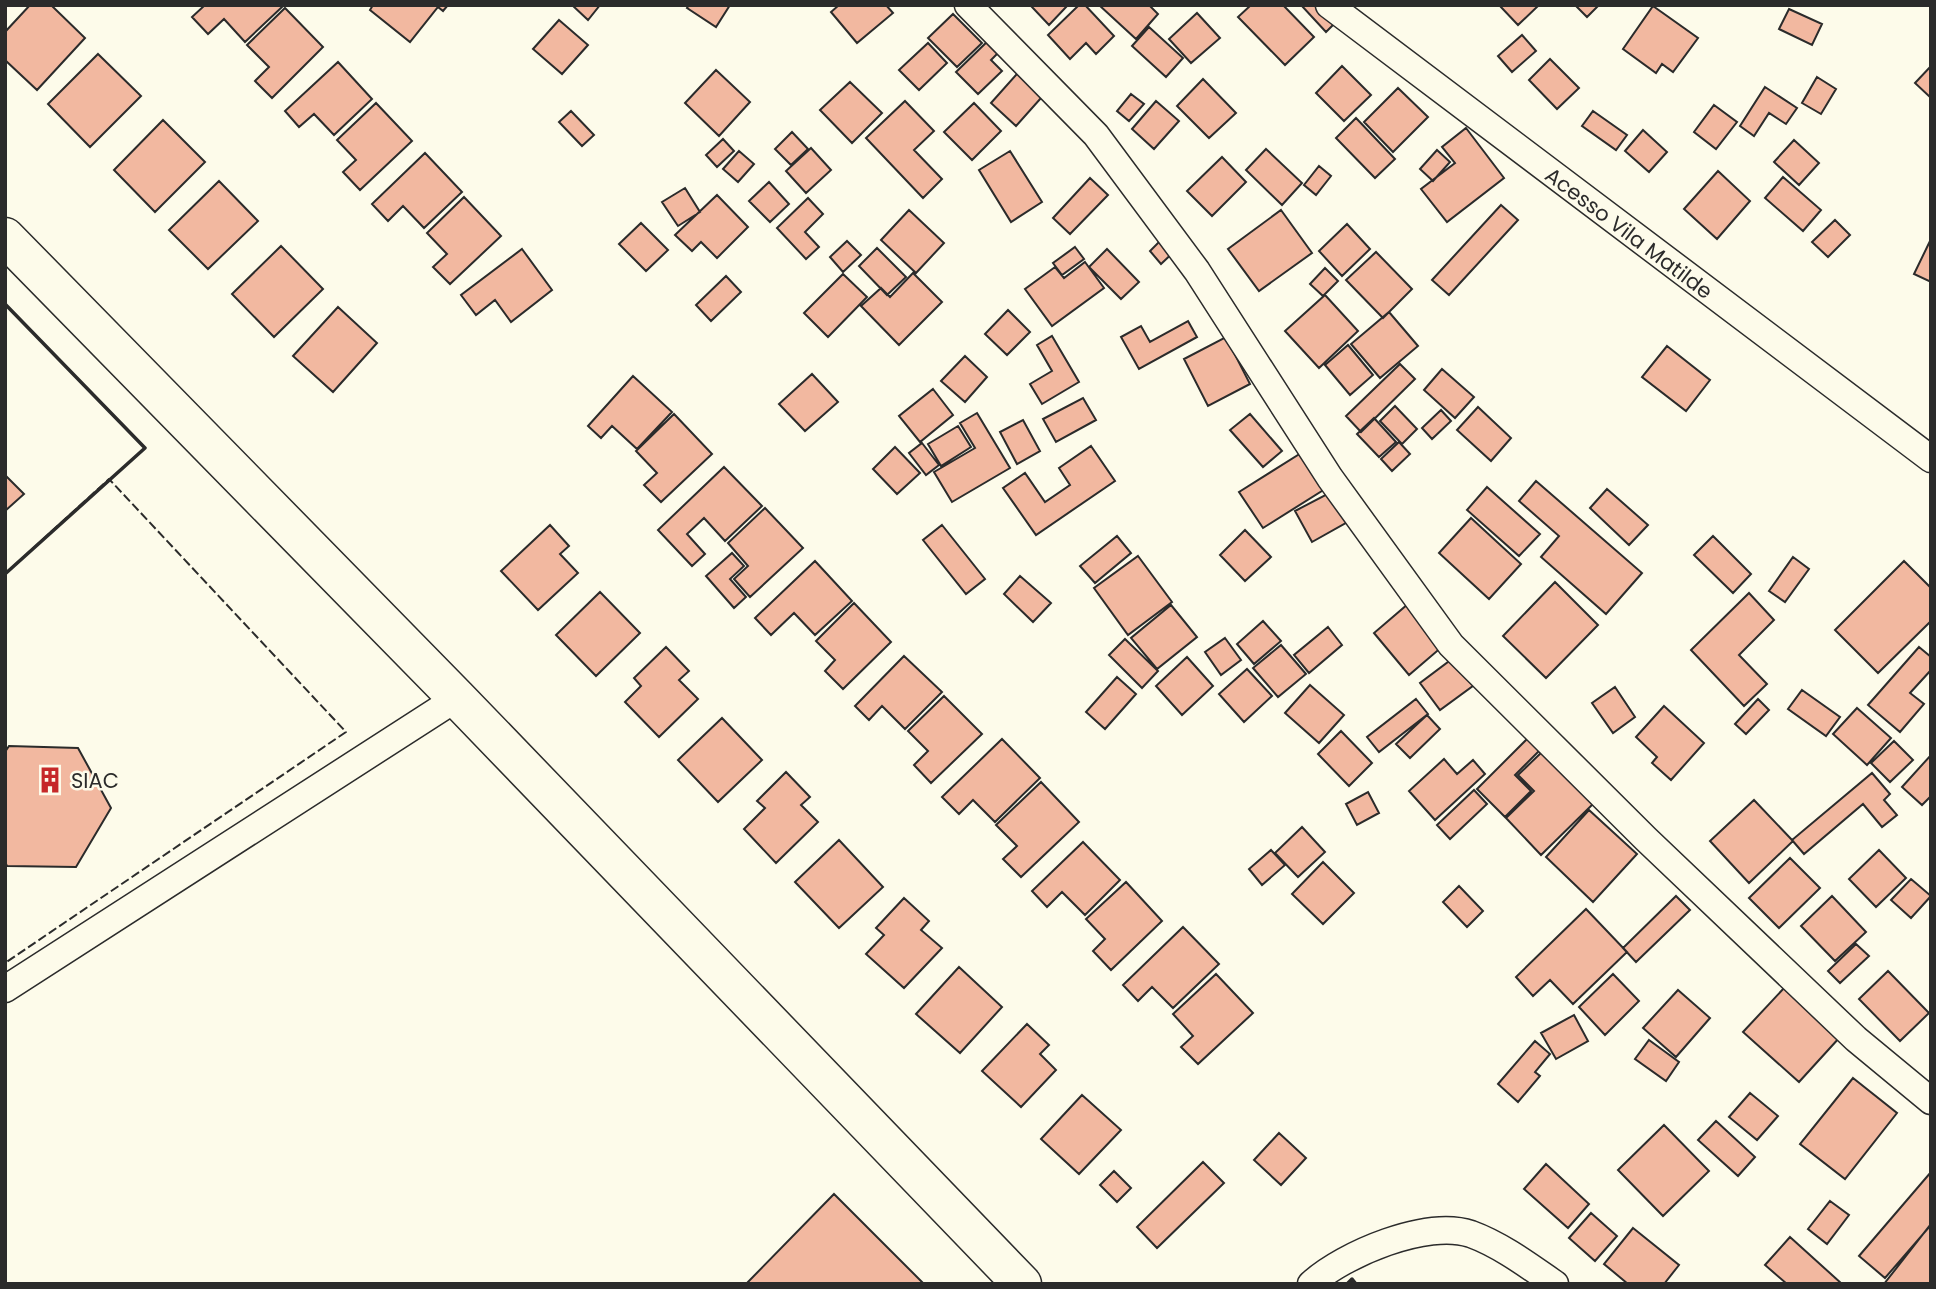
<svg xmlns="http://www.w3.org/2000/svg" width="1936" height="1289" font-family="Poppins,sans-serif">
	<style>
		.building { fill: #f2b8a0; stroke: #2b2b2b; stroke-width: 2 }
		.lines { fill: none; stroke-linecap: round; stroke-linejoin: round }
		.minor-casing { stroke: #2b2b2b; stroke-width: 29 }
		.primary-casing { stroke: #2b2b2b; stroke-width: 41 }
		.minor { stroke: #fdfbea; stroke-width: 26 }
		.primary { stroke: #fdfbea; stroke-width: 38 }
		.fence { stroke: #2b2b2b; stroke-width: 2; stroke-dasharray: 9 3.5; stroke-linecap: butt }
		.wall { stroke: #2b2b2b; stroke-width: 3.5 }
		.labels { text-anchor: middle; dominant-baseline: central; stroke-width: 5; stroke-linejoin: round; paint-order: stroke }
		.street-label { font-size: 21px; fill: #2b2b2b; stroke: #fdfbea }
		.poi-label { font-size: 21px; fill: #2b2b2b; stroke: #fdfbea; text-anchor: start }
	</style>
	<rect width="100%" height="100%" fill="#fdfbea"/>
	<path class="building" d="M 30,5 L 51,5 L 85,38 L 37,90 L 5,60 L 5,32 Z
		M 205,5 L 280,5 L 282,7 L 245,42 L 224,19 L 208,34 L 192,17 Z
		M 373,5 L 448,5 L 443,11 L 438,7 L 410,42 L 370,10 Z
		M 572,5 L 600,5 L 588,20 Z
		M 689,5 L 730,5 L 716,27 L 687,8 Z
		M 839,5 L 886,5 L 893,13 L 857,43 L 831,12 Z
		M 1034,5 L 1068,5 L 1049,25 L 1032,7 Z
		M 1079,5 L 1085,5 L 1114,36 L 1096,54 L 1086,43 L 1070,59 L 1048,35 Z
		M 1099,5 L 1149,5 L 1158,14 L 1136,39 Z
		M 1251,5 L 1283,5 L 1314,37 L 1285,65 L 1238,17 Z
		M 1301,5 L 1329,5 L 1341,17 L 1326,32 Z
		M 1499,5 L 1539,5 L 1518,25 Z
		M 1575,5 L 1599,5 L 1587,17 Z
		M 1653,6 L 1698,38 L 1673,72 L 1662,64 L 1656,73 L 1623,49 Z
		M 285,8 L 323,47 L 272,98 L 255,81 L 269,67 L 247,45 Z
		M 1789,9 L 1822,24 L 1812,45 L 1779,29 Z
		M 1197,13 L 1220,38 L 1191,63 L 1169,39 Z
		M 953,14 L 982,43 L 957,67 L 928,38 Z
		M 559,20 L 588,45 L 562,74 L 533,49 Z
		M 1149,27 L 1183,58 L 1166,77 L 1132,46 Z
		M 1522,35 L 1536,51 L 1512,72 L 1498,56 Z
		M 992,37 L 1003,48 L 991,60 L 1002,71 L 978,94 L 956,72 Z
		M 928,43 L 947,63 L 919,90 L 899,70 Z
		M 98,54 L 141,96 L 90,147 L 48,104 Z
		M 1550,59 L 1579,88 L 1557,109 L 1529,80 Z
		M 338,62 L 372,99 L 334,135 L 314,114 L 299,127 L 285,111 Z
		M 1024,66 L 1049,89 L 1016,126 L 991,103 Z
		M 1342,66 L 1371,95 L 1344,121 L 1316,93 Z
		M 1931,66 L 1931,98 L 1915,83 Z
		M 716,70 L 750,102 L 719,136 L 685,103 Z
		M 1817,77 L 1836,89 L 1821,114 L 1802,103 Z
		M 1203,79 L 1236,113 L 1209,138 L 1177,106 Z
		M 850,82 L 882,113 L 852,143 L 820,110 Z
		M 1765,87 L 1797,108 L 1786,124 L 1769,113 L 1754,136 L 1740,126 Z
		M 1398,88 L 1428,117 L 1393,152 L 1364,122 Z
		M 1131,94 L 1144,104 L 1129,121 L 1117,111 Z
		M 905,101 L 934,131 L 914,150 L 942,179 L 923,198 L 866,138 Z
		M 1156,101 L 1179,121 L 1154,149 L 1132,129 Z
		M 376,103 L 412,141 L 360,190 L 343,172 L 356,160 L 337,140 Z
		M 974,103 L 1001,131 L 972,160 L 944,132 Z
		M 1714,105 L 1737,122 L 1716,149 L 1694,132 Z
		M 571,111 L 594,135 L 582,146 L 559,122 Z
		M 1593,111 L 1627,135 L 1616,150 L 1582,126 Z
		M 1356,118 L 1395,159 L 1375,178 L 1336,138 Z
		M 163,120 L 205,162 L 155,212 L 114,170 Z
		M 1466,128 L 1504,178 L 1447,222 L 1421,189 L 1455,163 L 1442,147 Z
		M 1643,130 L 1667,152 L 1649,172 L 1625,151 Z
		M 792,132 L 808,149 L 791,165 L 775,149 Z
		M 723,139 L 734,151 L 717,167 L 706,155 Z
		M 1794,140 L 1819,163 L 1799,185 L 1774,162 Z
		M 811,148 L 831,170 L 806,193 L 786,171 Z
		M 1266,149 L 1302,183 L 1282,205 L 1246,170 Z
		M 1437,150 L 1450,162 L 1433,181 L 1420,169 Z
		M 739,151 L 754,164 L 738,182 L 723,169 Z
		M 1010,151 L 1042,202 L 1011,222 L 979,170 Z
		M 425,153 L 462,192 L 424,228 L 403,206 L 388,221 L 372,204 Z
		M 1222,157 L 1246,182 L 1212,216 L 1187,191 Z
		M 1319,166 L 1331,176 L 1316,195 L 1304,185 Z
		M 1718,171 L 1750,201 L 1717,239 L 1684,209 Z
		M 1783,177 L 1821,210 L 1803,231 L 1765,198 Z
		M 1090,178 L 1108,195 L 1070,234 L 1053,218 Z
		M 219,181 L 258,221 L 208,269 L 169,230 Z
		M 769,182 L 789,204 L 770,222 L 749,201 Z
		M 685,188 L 700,212 L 678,226 L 662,202 Z
		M 717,195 L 748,227 L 717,258 L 701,242 L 692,251 L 675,235 Z
		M 464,197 L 501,236 L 450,284 L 433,267 L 447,254 L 427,233 Z
		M 808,198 L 823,214 L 805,232 L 819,247 L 806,259 L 777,228 Z
		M 1501,205 L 1518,220 L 1449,295 L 1432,280 Z
		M 909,210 L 944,243 L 916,273 L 881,240 Z
		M 1281,210 L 1312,253 L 1259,291 L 1228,249 Z
		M 1835,220 L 1850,235 L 1828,257 L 1812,242 Z
		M 641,223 L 668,250 L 646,271 L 619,244 Z
		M 1347,224 L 1370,249 L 1342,276 L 1319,251 Z
		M 1168,233 L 1180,246 L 1161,264 L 1150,251 Z
		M 1931,239 L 1931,282 L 1914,274 Z
		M 847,241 L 861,255 L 843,272 L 830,257 Z
		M 281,246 L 323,289 L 274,337 L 232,294 Z
		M 1075,247 L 1084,259 L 1062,275 L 1053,263 Z
		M 877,248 L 906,277 L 887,295 L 859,266 Z
		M 522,249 L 552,290 L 511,322 L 495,300 L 476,315 L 461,295 Z
		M 1107,249 L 1139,282 L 1121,299 L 1089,267 Z
		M 1376,252 L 1412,289 L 1383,318 L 1346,280 Z
		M 1085,262 L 1104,288 L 1052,326 L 1025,289 L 1055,267 L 1064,278 Z
		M 1325,268 L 1338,281 L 1323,296 L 1310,284 Z
		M 913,273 L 942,302 L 899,345 L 861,306 L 881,288 L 890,297 Z
		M 843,274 L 867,297 L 828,337 L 804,313 Z
		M 726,276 L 741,292 L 711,321 L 696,305 Z
		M 1325,295 L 1358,331 L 1319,368 L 1285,331 Z
		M 338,307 L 377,343 L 333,392 L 293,356 Z
		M 1008,310 L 1030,332 L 1007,355 L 985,334 Z
		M 1389,312 L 1418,346 L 1380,378 L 1351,344 Z
		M 1188,321 L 1197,337 L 1139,369 L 1121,337 L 1141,326 L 1150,342 Z
		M 1052,336 L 1079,382 L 1042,404 L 1030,384 L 1052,371 L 1037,345 Z
		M 1226,337 L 1250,384 L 1208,406 L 1184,359 Z
		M 1348,345 L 1373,375 L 1350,395 L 1325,365 Z
		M 1667,346 L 1710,380 L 1686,411 L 1642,377 Z
		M 965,356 L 987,377 L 965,402 L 941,381 Z
		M 1400,364 L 1415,379 L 1361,432 L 1346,416 Z
		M 1442,369 L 1474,397 L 1455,418 L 1424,390 Z
		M 812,374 L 838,402 L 805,431 L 779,404 Z
		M 633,376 L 672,412 L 637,449 L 612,426 L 601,438 L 588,426 Z
		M 933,389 L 953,415 L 920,442 L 899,416 Z
		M 1083,398 L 1096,420 L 1056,442 L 1043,419 Z
		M 1395,406 L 1417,429 L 1402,444 L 1380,421 Z
		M 1478,407 L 1511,438 L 1491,461 L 1457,430 Z
		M 1441,410 L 1451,421 L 1432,439 L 1422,428 Z
		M 977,413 L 1010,468 L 952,502 L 934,472 L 975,448 L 960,423 Z
		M 674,414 L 712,454 L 661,502 L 644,485 L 657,473 L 636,451 Z
		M 1250,414 L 1282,451 L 1263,467 L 1230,430 Z
		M 1374,418 L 1396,442 L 1379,457 L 1357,434 Z
		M 1023,420 L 1040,451 L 1017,464 L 1000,432 Z
		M 958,426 L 971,447 L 941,466 L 928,444 Z
		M 1399,442 L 1410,454 L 1392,471 L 1381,459 Z
		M 922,443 L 939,465 L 926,475 L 909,453 Z
		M 1091,446 L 1115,481 L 1036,535 L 1003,488 L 1025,473 L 1045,502 L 1070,485 L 1059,468 Z
		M 895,447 L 920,473 L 897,494 L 873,469 Z
		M 1309,448 L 1333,484 L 1263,528 L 1239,492 Z
		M 724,467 L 762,506 L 725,541 L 704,518 L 687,534 L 705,554 L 692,566 L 658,530 Z
		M 5,475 L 24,494 L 5,511 Z
		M 1536,481 L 1642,573 L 1606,614 L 1541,557 L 1559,536 L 1519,501 Z
		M 1487,487 L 1540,534 L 1519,556 L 1467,510 Z
		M 1607,489 L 1648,525 L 1629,545 L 1590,508 Z
		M 1335,490 L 1351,520 L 1312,542 L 1295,511 Z
		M 765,508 L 803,548 L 750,597 L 734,579 L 748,566 L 728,543 Z
		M 1471,518 L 1521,564 L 1489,599 L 1439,553 Z
		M 550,525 L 569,546 L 560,554 L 578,573 L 538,610 L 501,571 Z
		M 942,525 L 985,579 L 966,594 L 923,540 Z
		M 1245,530 L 1271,557 L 1245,581 L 1220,555 Z
		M 1117,536 L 1131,553 L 1095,583 L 1080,566 Z
		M 1713,536 L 1751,574 L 1733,593 L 1694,555 Z
		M 732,553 L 744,566 L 730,579 L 746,597 L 734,608 L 706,576 Z
		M 1138,556 L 1172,602 L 1128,635 L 1094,588 Z
		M 1793,557 L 1809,569 L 1785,602 L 1769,591 Z
		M 815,561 L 852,601 L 815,635 L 794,613 L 771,635 L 755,618 Z
		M 1904,561 L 1931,588 L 1931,621 L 1878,673 L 1835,630 Z
		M 1020,576 L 1051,603 L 1033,622 L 1004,594 Z
		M 1555,582 L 1598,625 L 1546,678 L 1503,636 Z
		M 600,592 L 640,633 L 596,676 L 556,635 Z
		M 1749,593 L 1774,620 L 1739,655 L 1767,684 L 1744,706 L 1691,650 Z
		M 854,603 L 891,642 L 843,689 L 825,671 L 835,660 L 816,641 Z
		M 1408,604 L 1443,646 L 1409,675 L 1374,633 Z
		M 1171,605 L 1197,637 L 1157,669 L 1131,638 Z
		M 1263,621 L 1281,641 L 1254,664 L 1237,644 Z
		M 1328,627 L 1342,645 L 1309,673 L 1294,655 Z
		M 1225,638 L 1241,660 L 1221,675 L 1205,652 Z
		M 1125,639 L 1158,671 L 1142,688 L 1109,655 Z
		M 1281,645 L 1306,674 L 1278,697 L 1253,668 Z
		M 666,647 L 689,671 L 679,680 L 698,699 L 659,737 L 625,702 L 641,686 L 634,678 Z
		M 1919,647 L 1931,657 L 1931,670 L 1910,693 L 1924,704 L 1900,732 L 1868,705 Z
		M 1460,653 L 1481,680 L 1440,710 L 1420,683 Z
		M 904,656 L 942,692 L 905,729 L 882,706 L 869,720 L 855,706 Z
		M 1187,657 L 1213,686 L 1182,715 L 1156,686 Z
		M 1247,669 L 1272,696 L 1244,722 L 1219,694 Z
		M 1117,677 L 1136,694 L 1105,729 L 1086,712 Z
		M 1310,685 L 1344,715 L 1319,743 L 1285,713 Z
		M 1615,687 L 1635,717 L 1613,733 L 1592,703 Z
		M 1802,690 L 1840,717 L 1826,736 L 1788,709 Z
		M 944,696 L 982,734 L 931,783 L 914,765 L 928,751 L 908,731 Z
		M 1416,699 L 1428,714 L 1379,752 L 1367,737 Z
		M 1758,699 L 1769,710 L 1746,734 L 1735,724 Z
		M 1664,706 L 1704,743 L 1671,780 L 1652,763 L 1657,757 L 1636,737 Z
		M 1857,708 L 1891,738 L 1867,765 L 1833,734 Z
		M 1427,715 L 1440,729 L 1410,758 L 1396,744 Z
		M 722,718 L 762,760 L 718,802 L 678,760 Z
		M 1341,731 L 1372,763 L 1349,786 L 1318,754 Z
		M 1529,737 L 1541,749 L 1515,775 L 1531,791 L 1505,817 L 1477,789 Z
		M 1002,739 L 1040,778 L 995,822 L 973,800 L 959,814 L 942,797 Z
		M 1894,741 L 1913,760 L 1890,782 L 1871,763 Z
		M 9,746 L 78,748 L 111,808 L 76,867 L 7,866 L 5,862 L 5,752 Z
		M 1543,751 L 1594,803 L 1541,855 L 1506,818 L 1534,791 L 1518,775 Z
		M 1931,755 L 1931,796 L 1922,805 L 1902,787 Z
		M 1444,759 L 1457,774 L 1473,760 L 1485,774 L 1435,820 L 1409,791 Z
		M 786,772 L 810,797 L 801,805 L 818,822 L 776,863 L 744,829 L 765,808 L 757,801 Z
		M 1872,773 L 1890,794 L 1884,800 L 1897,815 L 1882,827 L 1863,804 L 1804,854 L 1792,840 Z
		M 1041,782 L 1079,822 L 1021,877 L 1003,859 L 1017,846 L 996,825 Z
		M 1474,790 L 1487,804 L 1450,839 L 1437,825 Z
		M 1368,792 L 1379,813 L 1357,825 L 1346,804 Z
		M 1754,800 L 1793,841 L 1749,883 L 1710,841 Z
		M 1589,810 L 1637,854 L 1593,902 L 1546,857 Z
		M 1302,827 L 1325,852 L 1298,877 L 1275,853 Z
		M 839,840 L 883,887 L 839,928 L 795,882 Z
		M 1083,842 L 1120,880 L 1085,915 L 1062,892 L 1047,907 L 1032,891 Z
		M 1271,850 L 1285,865 L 1262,885 L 1249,869 Z
		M 1879,850 L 1906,878 L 1876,907 L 1849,879 Z
		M 1790,858 L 1820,888 L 1779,928 L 1749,898 Z
		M 1323,862 L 1354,893 L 1323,924 L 1292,894 Z
		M 1911,879 L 1931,896 L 1911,918 L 1891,900 Z
		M 1126,882 L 1162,921 L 1111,970 L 1093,951 L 1105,939 L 1086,919 Z
		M 1459,886 L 1483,911 L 1467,927 L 1443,902 Z
		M 1676,896 L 1690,910 L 1636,962 L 1623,948 Z
		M 1832,896 L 1866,932 L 1835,961 L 1801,926 Z
		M 904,898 L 929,921 L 921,930 L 942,948 L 904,988 L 866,954 L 884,935 L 876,928 Z
		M 1586,909 L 1627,952 L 1573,1004 L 1550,980 L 1533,996 L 1516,977 Z
		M 1183,927 L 1219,964 L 1173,1008 L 1152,987 L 1138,1001 L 1123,985 Z
		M 1856,944 L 1869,956 L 1840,983 L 1828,971 Z
		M 959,967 L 1002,1007 L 960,1053 L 916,1014 Z
		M 1888,971 L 1929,1013 L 1900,1041 L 1859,999 Z
		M 1216,974 L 1253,1013 L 1198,1064 L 1181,1047 L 1193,1036 L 1173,1014 Z
		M 1613,974 L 1639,1001 L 1605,1035 L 1579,1007 Z
		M 1785,987 L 1840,1037 L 1799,1082 L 1743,1032 Z
		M 1678,990 L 1710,1018 L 1676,1057 L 1643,1028 Z
		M 1574,1015 L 1588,1041 L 1556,1059 L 1541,1033 Z
		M 1027,1024 L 1049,1045 L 1040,1054 L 1056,1070 L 1021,1107 L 982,1071 Z
		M 1649,1040 L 1679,1062 L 1666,1081 L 1635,1059 Z
		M 1535,1041 L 1550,1054 L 1535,1072 L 1540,1076 L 1518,1102 L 1498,1084 Z
		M 1853,1078 L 1897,1113 L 1845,1179 L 1800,1144 Z
		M 1750,1093 L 1778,1116 L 1757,1140 L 1729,1117 Z
		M 1082,1095 L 1121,1130 L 1079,1174 L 1041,1139 Z
		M 1716,1121 L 1755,1157 L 1738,1176 L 1698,1140 Z
		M 1664,1125 L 1709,1171 L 1663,1216 L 1618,1170 Z
		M 1279,1133 L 1306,1158 L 1281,1185 L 1254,1160 Z
		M 1203,1162 L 1224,1183 L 1157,1248 L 1137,1227 Z
		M 1546,1164 L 1589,1204 L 1568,1228 L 1524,1189 Z
		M 1114,1171 L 1131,1188 L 1117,1202 L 1100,1185 Z
		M 1931,1172 L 1931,1225 L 1885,1278 L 1859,1256 Z
		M 834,1194 L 924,1284 L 746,1284 Z
		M 1830,1201 L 1849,1215 L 1827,1244 L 1808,1229 Z
		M 1591,1213 L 1617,1236 L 1595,1261 L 1569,1238 Z
		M 1931,1224 L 1931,1284 L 1884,1284 Z
		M 1633,1228 L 1679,1265 L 1664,1284 L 1628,1284 L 1604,1264 Z
		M 1790,1237 L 1842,1284 L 1787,1284 L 1765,1265 Z"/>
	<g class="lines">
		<g class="minor-casing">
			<path id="minor" d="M 968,5 L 1096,135 L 1197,271 L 1330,478 L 1451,645 L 1646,839 L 1856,1039 L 1931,1101
				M 1329,5 L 1931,459
				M 5,989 L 457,698
				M 1311,1284 C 1344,1254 1427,1219 1471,1234 C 1501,1245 1529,1266 1555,1284"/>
		</g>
		<g class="primary-casing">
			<path id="primary" d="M 5,237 L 457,698 L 1022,1284"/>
		</g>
		<use href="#minor" class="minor"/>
		<use href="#primary" class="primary"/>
		<path class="fence" d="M 5,574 L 109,479 L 346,732 L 5,963"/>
		<path class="wall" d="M 5,304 L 145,448 L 5,574
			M 1347,1284 L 1352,1279 L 1356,1284"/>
	</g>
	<defs>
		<g id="building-bare" transform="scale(2.1)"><path d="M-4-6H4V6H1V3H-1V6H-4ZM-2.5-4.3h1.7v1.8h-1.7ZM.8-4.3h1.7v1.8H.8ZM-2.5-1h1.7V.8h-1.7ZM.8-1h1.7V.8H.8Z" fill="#c62828" stroke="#fdfbea" stroke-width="2.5" paint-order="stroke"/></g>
	</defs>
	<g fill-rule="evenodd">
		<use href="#building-bare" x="50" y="780"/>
	</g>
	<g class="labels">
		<g class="street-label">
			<text transform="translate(1629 233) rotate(37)">Acesso Vila Matilde</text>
		</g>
		<g class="poi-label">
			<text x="71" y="780">SIAC</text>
		</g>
	</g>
	<rect width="1936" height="1289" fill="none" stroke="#2b2b2b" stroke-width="14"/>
</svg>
